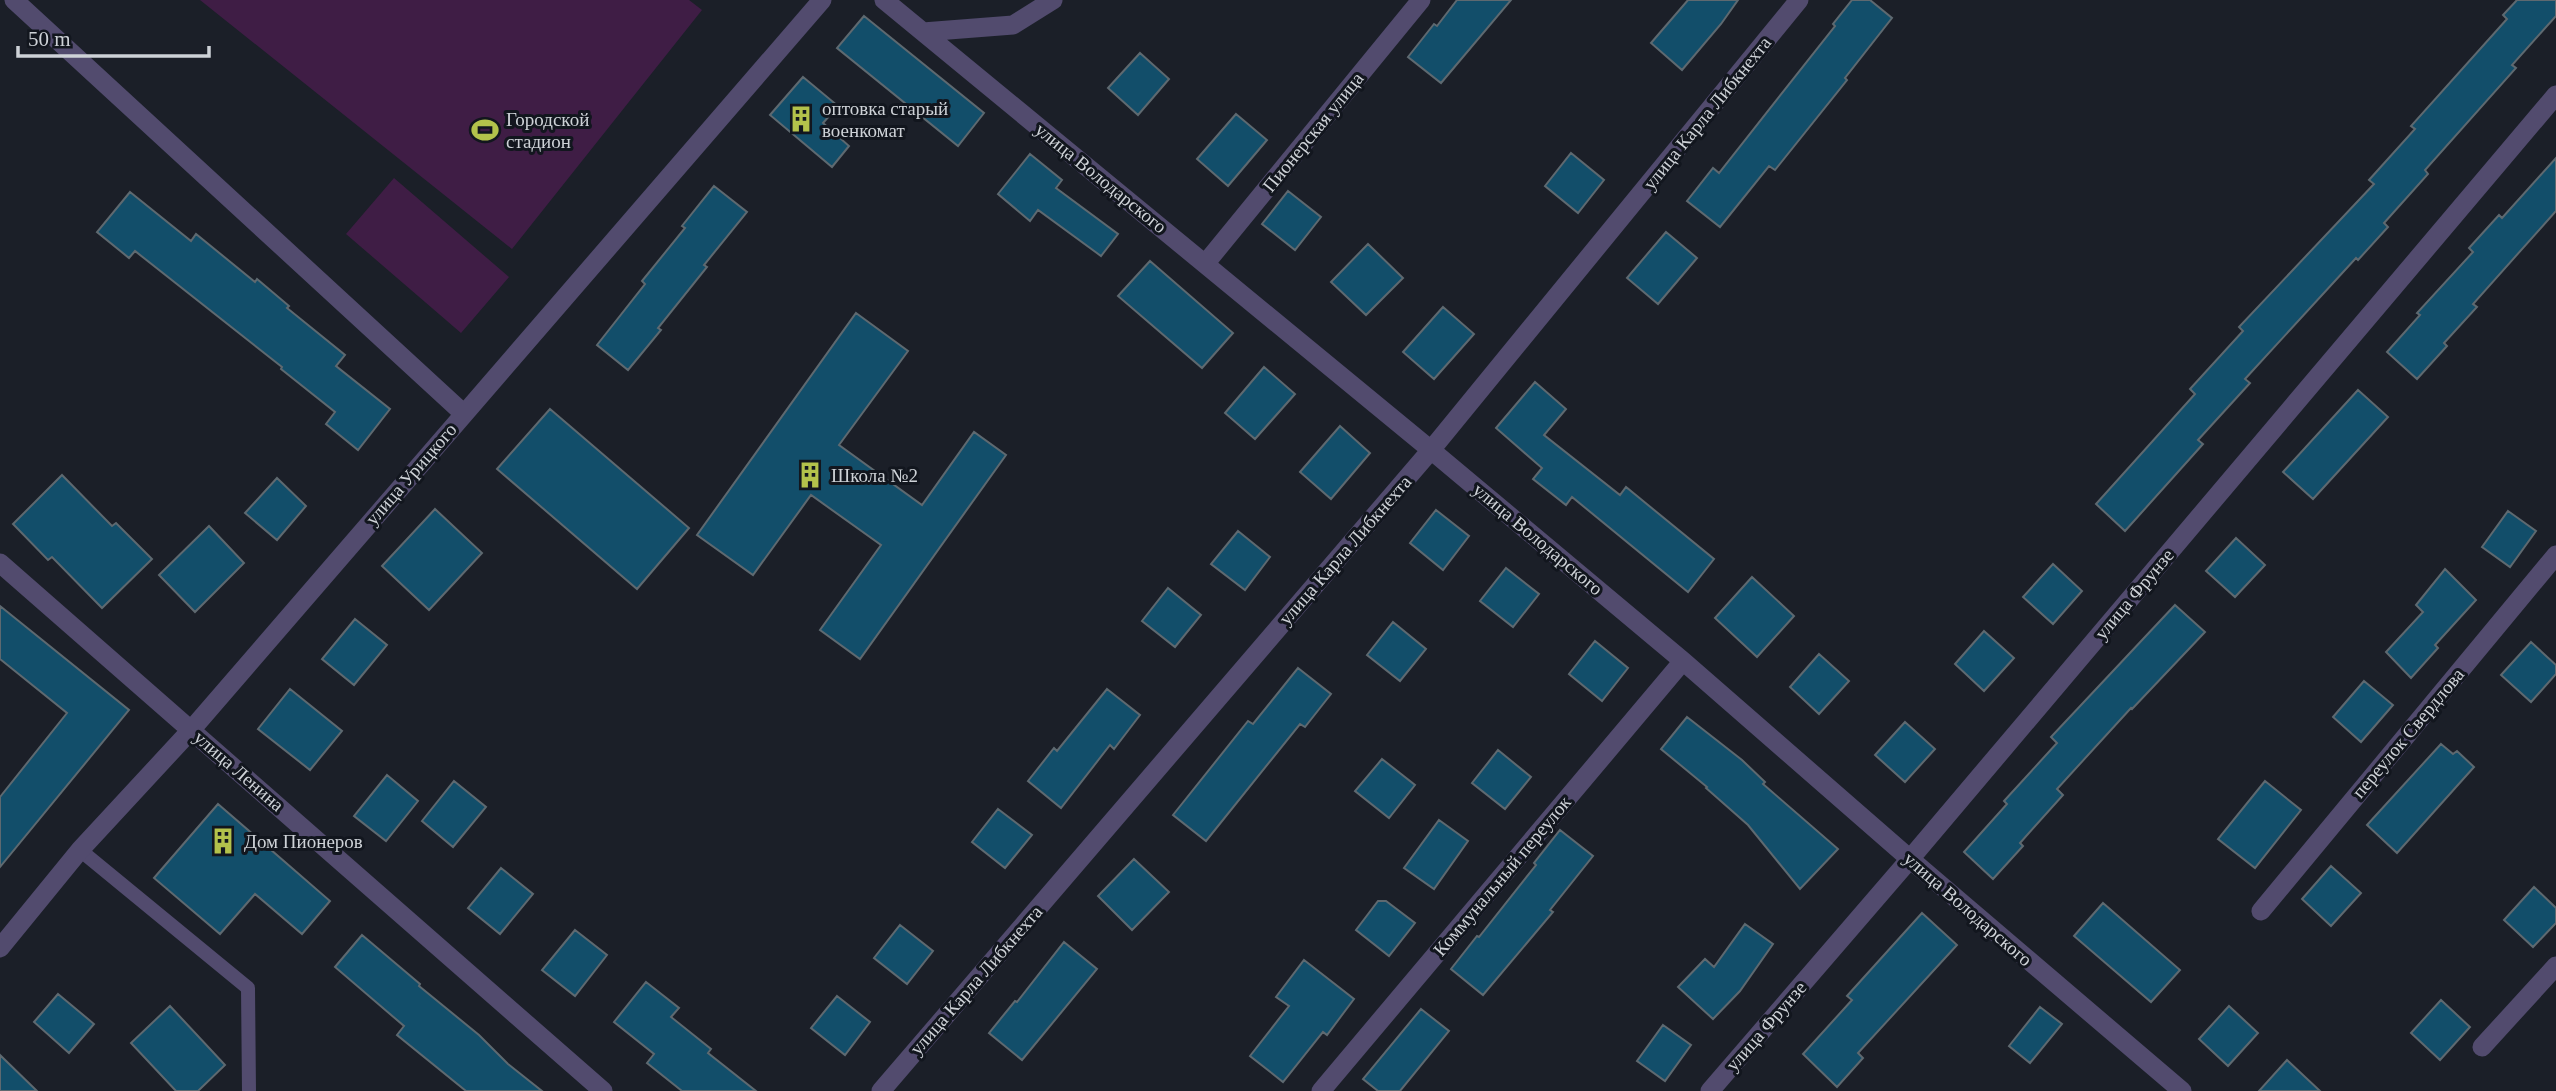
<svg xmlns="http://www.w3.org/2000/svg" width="2556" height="1091" font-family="'Times New Roman',serif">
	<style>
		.green { fill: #3f1d45 }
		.building { fill: #124e6a; stroke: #5e6970; stroke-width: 2 }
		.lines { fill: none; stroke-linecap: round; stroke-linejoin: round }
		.service { stroke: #524b6e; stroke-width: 14 }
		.minor { stroke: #524b6e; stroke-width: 19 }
		.labels { text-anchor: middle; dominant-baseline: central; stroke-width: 6; stroke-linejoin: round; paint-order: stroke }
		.poi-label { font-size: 19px; fill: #ced2d7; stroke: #12161e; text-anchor: start }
		.street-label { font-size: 19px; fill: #ced2d7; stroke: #12161e }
	</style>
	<rect width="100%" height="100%" fill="#1b1f28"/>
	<path class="green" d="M 200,0 L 689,0 L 702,10 L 512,249 Z
		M 394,178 L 509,277 L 461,333 L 346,234 Z"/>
	<path class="building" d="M 1457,0 L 1511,0 L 1441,83 L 1408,57 L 1434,24 L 1437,26 Z
		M 1688,0 L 1738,0 L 1721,24 L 1682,70 L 1651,43 Z
		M 1852,0 L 1870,0 L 1892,18 L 1845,78 L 1847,80 L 1775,170 L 1769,166 L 1720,227 L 1687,201 L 1713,168 L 1719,173 L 1835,26 L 1833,24 Z
		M 2517,0 L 2556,0 L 2556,16 L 2512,65 L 2516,68 L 2425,170 L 2428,174 L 2384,223 L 2388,227 L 2358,260 L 2356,258 L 2245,379 L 2250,383 L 2198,440 L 2203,444 L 2125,531 L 2096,504 L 2195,394 L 2190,389 L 2243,331 L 2239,327 L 2374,184 L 2369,180 L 2415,129 L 2411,126 L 2507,19 L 2503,15 Z
		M 864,16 L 984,113 L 958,146 L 837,48 Z
		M 1140,53 L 1169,79 L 1138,115 L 1108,88 Z
		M 803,77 L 838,106 L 823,123 L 849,146 L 832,167 L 770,115 Z
		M 1236,114 L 1267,140 L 1228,186 L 1197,159 Z
		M 1571,153 L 1604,180 L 1578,213 L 1545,186 Z
		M 1030,154 L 1062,180 L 1056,188 L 1118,234 L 1101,256 L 1038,210 L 1030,221 L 998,194 Z
		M 2556,158 L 2556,211 L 2473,304 L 2477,307 L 2444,343 L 2447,346 L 2417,379 L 2387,352 L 2420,315 L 2417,313 L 2473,252 L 2469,248 L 2499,215 L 2502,218 Z
		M 714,186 L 747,212 L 704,265 L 707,267 L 658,328 L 661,330 L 628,370 L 597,345 L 645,284 L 642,281 L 685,228 L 682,226 Z
		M 1288,191 L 1321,217 L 1295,250 L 1262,224 Z
		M 130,192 L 191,241 L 196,234 L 255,282 L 257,279 L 289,306 L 287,308 L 345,355 L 336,366 L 390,409 L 358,450 L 326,424 L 335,412 L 281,369 L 282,367 L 135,251 L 129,258 L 97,232 Z
		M 1666,232 L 1697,258 L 1658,304 L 1627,278 Z
		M 1368,244 L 1403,278 L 1366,315 L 1331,282 Z
		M 1150,261 L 1233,333 L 1202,368 L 1118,296 Z
		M 1443,307 L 1474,334 L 1434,379 L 1403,352 Z
		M 856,313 L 908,351 L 839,445 L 922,505 L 974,432 L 1006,455 L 860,659 L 820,630 L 881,545 L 811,495 L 753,575 L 697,535 Z
		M 1264,367 L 1295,394 L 1255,439 L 1225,413 Z
		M 1535,382 L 1566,409 L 1544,435 L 1620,495 L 1626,487 L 1714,559 L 1688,592 L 1572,497 L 1566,505 L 1533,479 L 1542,468 L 1496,428 Z
		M 2358,390 L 2388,417 L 2313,499 L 2283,472 Z
		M 550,409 L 689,528 L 637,589 L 497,469 Z
		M 1340,426 L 1370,453 L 1331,499 L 1300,472 Z
		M 62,475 L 112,526 L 116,523 L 152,559 L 102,608 L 52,557 L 48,560 L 13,524 Z
		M 277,478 L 306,506 L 277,540 L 245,513 Z
		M 435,509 L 482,553 L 429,610 L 382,566 Z
		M 1436,510 L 1469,536 L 1443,570 L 1410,543 Z
		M 2508,511 L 2536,531 L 2510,567 L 2482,547 Z
		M 209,526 L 244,563 L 195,612 L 159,575 Z
		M 1238,531 L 1270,557 L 1245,590 L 1211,564 Z
		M 2236,538 L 2265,565 L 2235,597 L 2206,571 Z
		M 2053,564 L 2082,591 L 2053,624 L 2023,597 Z
		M 1506,568 L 1539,594 L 1513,627 L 1480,601 Z
		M 2445,569 L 2476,600 L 2435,645 L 2438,648 L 2411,678 L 2386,652 L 2423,612 L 2416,605 Z
		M 1752,577 L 1794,616 L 1757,657 L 1715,618 Z
		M 1168,588 L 1201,615 L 1175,647 L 1142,621 Z
		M 2175,605 L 2205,632 L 2132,709 L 2131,708 L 2057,789 L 2063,795 L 2020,843 L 2023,846 L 1993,879 L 1964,852 L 2007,804 L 2004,801 L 2057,743 L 2051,737 Z
		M 0,606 L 129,710 L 0,867 L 0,797 L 67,713 L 0,659 Z
		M 355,619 L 387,645 L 354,685 L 322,659 Z
		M 1393,622 L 1426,649 L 1400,681 L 1367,655 Z
		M 1984,631 L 2014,658 L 1984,691 L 1955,664 Z
		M 1595,641 L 1628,668 L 1602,701 L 1569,674 Z
		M 2531,642 L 2556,665 L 2556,674 L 2531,702 L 2501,675 Z
		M 1819,654 L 1849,681 L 1819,714 L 1790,687 Z
		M 1298,668 L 1331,694 L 1305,727 L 1300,724 L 1206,841 L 1173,815 L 1248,721 L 1253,724 Z
		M 2364,681 L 2393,705 L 2361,742 L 2333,717 Z
		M 290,689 L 342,731 L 310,770 L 258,729 Z
		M 1107,689 L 1140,715 L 1114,749 L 1110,745 L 1061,808 L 1028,781 L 1054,748 L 1057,751 Z
		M 1687,717 L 1742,760 L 1765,782 L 1763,784 L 1838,849 L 1800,889 L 1748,825 L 1706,788 L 1707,787 L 1661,749 Z
		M 1905,722 L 1935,749 L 1905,782 L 1875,755 Z
		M 2441,744 L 2453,754 L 2457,751 L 2474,767 L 2397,853 L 2367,825 Z
		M 1498,750 L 1531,777 L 1505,809 L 1472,783 Z
		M 1382,759 L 1415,785 L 1389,818 L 1355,791 Z
		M 387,775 L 418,801 L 386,841 L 354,816 Z
		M 454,781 L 486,807 L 453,847 L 422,821 Z
		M 2265,781 L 2301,810 L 2255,868 L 2218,839 Z
		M 218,804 L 330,901 L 302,934 L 255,894 L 220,934 L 154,878 Z
		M 998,809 L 1032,835 L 1005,868 L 972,842 Z
		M 1439,820 L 1468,841 L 1434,889 L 1404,868 Z
		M 1560,830 L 1593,856 L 1550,910 L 1553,912 L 1483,995 L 1451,969 L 1477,936 L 1479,937 L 1536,865 L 1534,863 Z
		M 1134,859 L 1169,892 L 1132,930 L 1098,896 Z
		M 2331,866 L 2361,893 L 2331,926 L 2302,899 Z
		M 501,868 L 533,894 L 500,934 L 468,908 Z
		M 2534,887 L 2556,908 L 2556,923 L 2533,947 L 2504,920 Z
		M 1378,901 L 1386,901 L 1415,923 L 1389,956 L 1356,930 Z
		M 2103,903 L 2180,970 L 2151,1002 L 2074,936 Z
		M 1922,913 L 1957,945 L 1858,1053 L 1863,1058 L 1837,1087 L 1803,1054 L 1852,1000 L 1847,996 Z
		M 1745,924 L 1773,944 L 1740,991 L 1713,1019 L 1678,987 L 1705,959 L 1714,967 Z
		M 900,925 L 933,951 L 907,984 L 874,958 Z
		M 575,930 L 607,955 L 575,996 L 542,970 Z
		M 362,935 L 420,984 L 419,986 L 479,1035 L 508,1064 L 542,1091 L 466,1091 L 397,1035 L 404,1026 L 335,967 Z
		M 1064,942 L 1097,969 L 1022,1060 L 989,1033 L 1015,1001 L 1017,1002 Z
		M 1304,960 L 1354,999 L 1327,1035 L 1323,1032 L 1283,1082 L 1250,1056 L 1289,1006 L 1276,997 Z
		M 646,982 L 679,1008 L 671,1017 L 711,1049 L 708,1053 L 756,1091 L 682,1091 L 647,1063 L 654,1054 L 614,1022 Z
		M 58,994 L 94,1024 L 69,1053 L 34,1022 Z
		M 837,996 L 870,1022 L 845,1055 L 811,1028 Z
		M 2441,1000 L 2470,1027 L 2440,1060 L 2411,1033 Z
		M 170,1006 L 225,1065 L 198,1091 L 176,1091 L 131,1043 Z
		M 2229,1006 L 2258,1033 L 2228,1066 L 2199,1039 Z
		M 2040,1007 L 2062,1024 L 2030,1063 L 2009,1046 Z
		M 1421,1009 L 1449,1031 L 1400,1091 L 1378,1091 L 1363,1079 Z
		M 1663,1025 L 1691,1045 L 1665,1081 L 1637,1061 Z
		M 0,1055 L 37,1091 L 0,1091 Z
		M 2287,1060 L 2320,1091 L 2259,1091 Z"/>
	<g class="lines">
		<path class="service" d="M 80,850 L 248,988 L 249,1091"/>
		<path class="minor" d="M 14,0 L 463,413
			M 884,0 L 1431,450 L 1683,661 L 1910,859 L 2182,1091
			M 923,32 L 1013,25 L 1053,0
			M 1205,264 L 1421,0
			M 0,563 L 603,1091
			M 2261,911 L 2556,555
			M 0,948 L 80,850 L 192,729 L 822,0
			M 2482,1047 L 2556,966
			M 881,1091 L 1431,450 L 1799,0
			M 1321,1091 L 1683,661
			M 1710,1091 L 1910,859 L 2556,95"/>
	</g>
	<defs>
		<g id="building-bare" transform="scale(2.1)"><path d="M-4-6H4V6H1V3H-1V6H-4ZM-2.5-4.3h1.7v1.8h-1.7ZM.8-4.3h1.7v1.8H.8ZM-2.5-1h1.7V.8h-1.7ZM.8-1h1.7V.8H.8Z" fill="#b3c24b" stroke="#12161e" stroke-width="2.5" paint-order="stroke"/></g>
		<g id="stadium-bare" transform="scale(2.1)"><path d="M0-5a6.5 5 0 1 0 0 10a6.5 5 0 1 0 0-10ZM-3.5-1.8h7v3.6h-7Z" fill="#b3c24b" stroke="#12161e" stroke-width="2.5" paint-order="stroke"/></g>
	</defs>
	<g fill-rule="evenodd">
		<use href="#building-bare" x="801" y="119"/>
		<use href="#stadium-bare" x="485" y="130"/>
		<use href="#building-bare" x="810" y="475"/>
		<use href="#building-bare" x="223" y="841"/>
	</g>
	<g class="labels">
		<g class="poi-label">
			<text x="822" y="108">оптовка старый<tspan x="822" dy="22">военкомат</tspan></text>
			<text x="506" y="119">Городской<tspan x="506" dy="22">стадион</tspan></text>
			<text x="831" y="475">Школа №2</text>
			<text x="244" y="841">Дом Пионеров</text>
		</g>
		<g class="street-label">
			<text transform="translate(1707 113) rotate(-51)">улица Карла Либкнехта</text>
			<text transform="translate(1313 132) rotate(-51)">Пионерская улица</text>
			<text transform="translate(1101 178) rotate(39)">улица Володарского</text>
			<text transform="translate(411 474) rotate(-49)">улица Урицкого</text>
			<text transform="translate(1538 539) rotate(40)">улица Володарского</text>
			<text transform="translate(1345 550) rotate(-49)">улица Карла Либкнехта</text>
			<text transform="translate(2134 594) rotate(-50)">улица Фрунзе</text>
			<text transform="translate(2408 733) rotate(-50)">переулок Свердлова</text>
			<text transform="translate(239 771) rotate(41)">улица Ленина</text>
			<text transform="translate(1502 876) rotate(-50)">Коммунальный переулок</text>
			<text transform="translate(1968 909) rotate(41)">улица Володарского</text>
			<text transform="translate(976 980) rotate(-49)">улица Карла Либкнехта</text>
			<text transform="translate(1766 1026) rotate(-49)">улица Фрунзе</text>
		</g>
	</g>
	<path d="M18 46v10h191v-10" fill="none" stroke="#ced2d7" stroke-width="3.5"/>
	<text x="28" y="46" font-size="21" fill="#ced2d7" stroke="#12161e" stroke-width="5" paint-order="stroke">50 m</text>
</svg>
